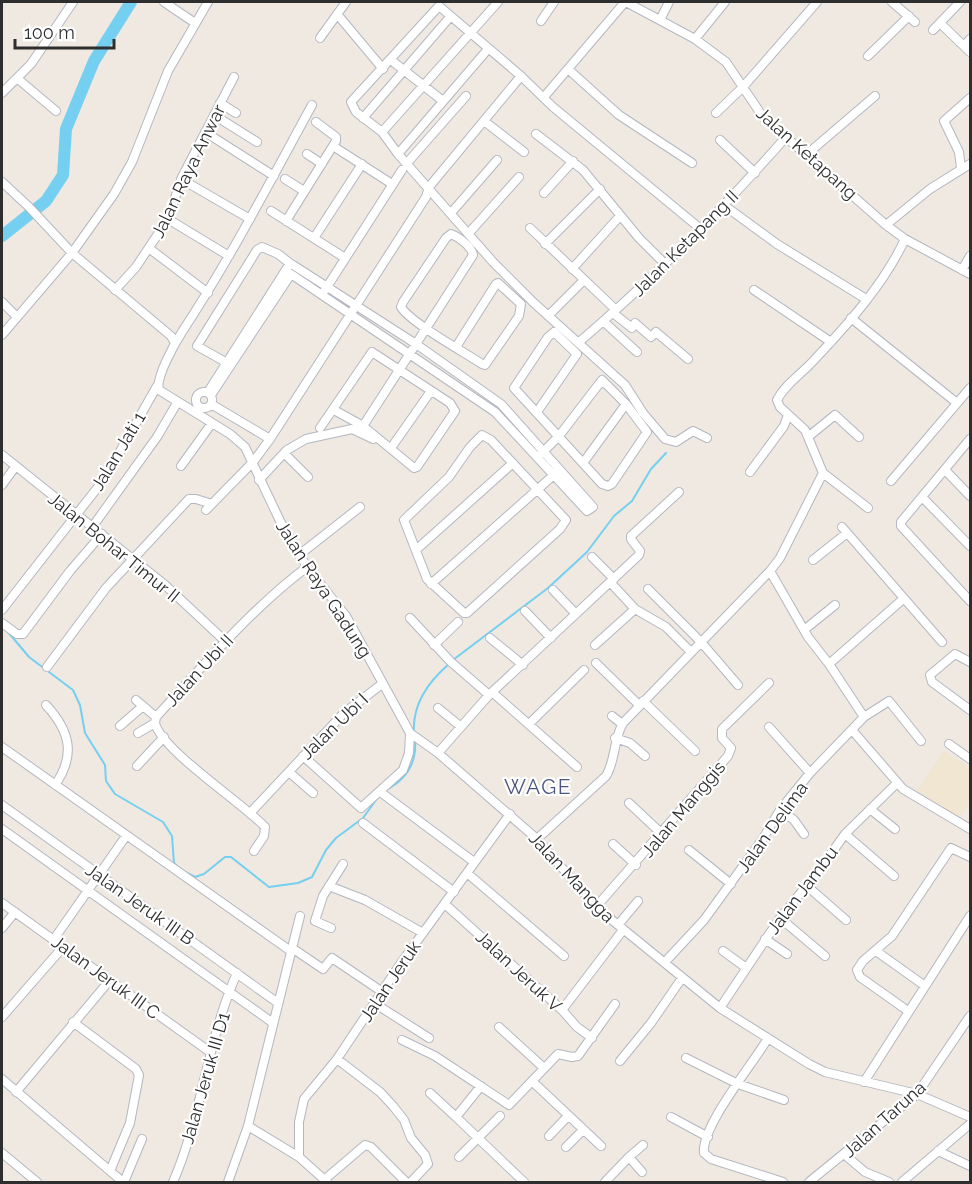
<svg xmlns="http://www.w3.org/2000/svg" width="972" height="1184" font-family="Raleway,sans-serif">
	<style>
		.education { fill: #f0e6d1 }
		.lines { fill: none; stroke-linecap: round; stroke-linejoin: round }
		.stream { stroke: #75cff0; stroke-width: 2 }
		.river { stroke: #75cff0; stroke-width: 12 }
		.minor-casing { stroke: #b4b7c1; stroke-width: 10 }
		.minor { stroke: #fff; stroke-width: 8 }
		.labels { text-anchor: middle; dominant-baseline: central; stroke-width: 4.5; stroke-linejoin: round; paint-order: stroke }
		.street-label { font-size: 18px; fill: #2e2e2e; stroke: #fff }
		.quarter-label { font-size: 21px; letter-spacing: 1.5px; fill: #4d5680; stroke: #fff }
	</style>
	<rect width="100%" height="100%" fill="#efe9e1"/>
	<path class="education" d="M 943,751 L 970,767 L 970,803 L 957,820 L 932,806 L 917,791 Z"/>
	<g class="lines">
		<path class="stream" d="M 8,632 L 29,657 L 73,690 L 80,705 L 85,733 L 105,765 L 106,781 L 115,794 L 163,822 L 172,836 L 174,863 L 178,867
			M 453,660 L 548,588 L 587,552 L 614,516 L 632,501 L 651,469 L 666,453
			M 414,733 C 412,704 428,682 449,664
			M 386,790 C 407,779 417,762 415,739
			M 183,871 L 195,877 L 204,874 L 225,857 L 231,857 L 269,887 L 298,883 L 312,877 L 326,850 L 336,838 L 363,818 L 376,800"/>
		<path class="river" d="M 2,236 L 46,201 L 63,175 L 66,129 L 94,61 L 131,2"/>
		<g class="minor-casing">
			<path id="minor" d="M 164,2 L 195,23
				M 626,2 L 695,39 L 726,62 L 763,117 L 886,225 L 905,239 L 970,274
				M 892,2 L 915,22
				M 337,14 L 383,69
				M 660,20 L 669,2
				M 541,21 L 554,2
				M 940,23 L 970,52
				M 933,30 L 960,2
				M 320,38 L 346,2
				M 695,39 L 725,2
				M 964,46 L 970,39
				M 868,56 L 909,16
				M 391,60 L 443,101
				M 568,69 L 619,115 L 692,163
				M 18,79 L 56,111
				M 2,93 L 31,64 L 73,2
				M 544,97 L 625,2
				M 220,103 L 236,113
				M 312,105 C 270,182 230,259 182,332 C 175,343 155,378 159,390 L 230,434 L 245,447 L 280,521 L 307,567 L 346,616 L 410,733 L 438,753 L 537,839 L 596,907 L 720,1008 L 809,1064 L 825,1072 L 917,1094 L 970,1117
				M 716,113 L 743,87 L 817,2
				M 214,115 L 257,142
				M 363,118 L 450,17
				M 484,121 L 524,152
				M 205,132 L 274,176
				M 382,132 L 498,2
				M 536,134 L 583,170 L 639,238 L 666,265
				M 720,140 L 755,173
				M 333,146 L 392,184
				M 307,154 L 322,164
				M 398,154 L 488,49
				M 806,155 L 875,96
				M 407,163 L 466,96
				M 961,168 L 959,152 L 944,121 L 970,98
				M 181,179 L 250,219
				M 285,179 L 304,191
				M 2,182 L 29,207 L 72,253 L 171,336 L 175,343
				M 544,193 L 573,161
				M 725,206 L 777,244 L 866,299
				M 271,211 L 345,258
				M 451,213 L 497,160
				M 168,219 L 229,256
				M 286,221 L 336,141 L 336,137 L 316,122
				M 886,225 L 930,189 L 970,164
				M 530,228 L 616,310
				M 702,230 L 553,107 L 521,76 L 439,6 L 351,102 L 356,112 L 382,132 L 398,154 L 493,262 L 534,303 L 625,385 L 643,413 L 665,439 L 676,442 L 693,431 L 707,438
				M 469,233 L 519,177
				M 314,238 L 362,164
				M 545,244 L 600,189
				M 150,249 L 208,293
				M 572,269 L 620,216
				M 962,270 L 970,256
				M 115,290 L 136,267 L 168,219 L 182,177 L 234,77
				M 325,290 L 402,170
				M 754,290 L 831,342
				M 2,302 L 17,317
				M 613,313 L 632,328 L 635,323 L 651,337 L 656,332 L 688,359
				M 548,316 L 584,280
				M 851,318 L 957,403
				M 603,321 L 637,352
				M 2,335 L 72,253 L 114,194 L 132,162 L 168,71 L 208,2
				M 578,343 C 653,279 721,211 786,137
				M 229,364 L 197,346 L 257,250 L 262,247 L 278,254 L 291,264
				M 208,392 L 289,265 L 293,265 L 416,344 L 501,404 L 593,507 L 587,511 L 495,412 L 291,274 L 211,395
				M196 400a8 8 0 1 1 16 0a8 8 0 1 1-16 0Z
				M 211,404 L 270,439
				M 537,412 L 577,354 L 554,332 L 548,337 L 514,388 L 602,484 L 608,486 L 612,484 L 647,432 L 626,404 L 602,380 L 559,436 L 542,453
				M 363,426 L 416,344 C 435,314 454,285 473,255 C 472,247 459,237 451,234 L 446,238 L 403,302 L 401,307 C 411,323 464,352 482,364 L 485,365 L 519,316 L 521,304 L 498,283 L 496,284 L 456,347
				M 320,428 L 372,352 L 450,403 L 455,411 L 417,467 L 414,468 L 363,426 L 334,410
				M 482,435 L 491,440 L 566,520 L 560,529 L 467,613 L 464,613 L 427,579 L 404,520 L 449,477 L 470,447 Z
				M 808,437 L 835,415 L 859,437
				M 970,439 L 901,522 L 901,526 L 970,601
				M 391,448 L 431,391
				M 284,453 L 308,477
				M 2,455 L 165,585 L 225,641
				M 583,463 L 626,404
				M 181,466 L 212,423
				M 945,470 L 970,496
				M 750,472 L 784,426 L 788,415
				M 259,480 L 287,450 L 306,439 L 352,429 L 373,439
				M 891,481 L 970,388
				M 2,485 L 15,467
				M 922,497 L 970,546
				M 868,508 L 823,473 L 805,430 L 780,407 L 777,400 C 786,383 803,373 815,359 C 849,323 884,284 905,239
				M 206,510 L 253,462 L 270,439 L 426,197 L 429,187 L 521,76
				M 93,526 L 157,437 L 177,403
				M 842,527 L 942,642
				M 417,549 L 513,463
				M 299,555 L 360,507
				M 592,557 L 614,579
				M 813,560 L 847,533
				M 770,571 L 808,637 L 829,664
				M 610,582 L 635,609 L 666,627 L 691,652
				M 431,584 L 556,473
				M 648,589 L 701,642 L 738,685
				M 553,590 L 576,614
				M 2,610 L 105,478 L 157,386
				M 525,611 L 551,638
				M 410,618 L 451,662 L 489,695
				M 2,623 L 17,634 L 23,634 L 70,571 L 102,534
				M 804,630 L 835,605
				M 490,638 L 523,665
				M 434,645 L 458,622
				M 595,645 L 635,609
				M 970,662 L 955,654 L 930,675 L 932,682 L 970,710
				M 596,663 L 639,705
				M 47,667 L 106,588 L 189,499 L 196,499 L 212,504
				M 492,692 L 577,767
				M 136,700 L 156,717
				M 643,701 L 695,751
				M 46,705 C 70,731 76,755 55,785
				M 438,708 L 460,726
				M 612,716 L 622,724
				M 864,717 L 829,664 L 902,600
				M 529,724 L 584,670
				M 120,726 L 143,706
				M 769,727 L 810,773
				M 852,730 L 903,789 L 970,829
				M 138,733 L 155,723
				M 615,738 L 630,743 L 645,756
				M 949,744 L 970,759
				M 2,747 L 292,952
				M 438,753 L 489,695 L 639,555 L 640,551 L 631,539 L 631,536 L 679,492
				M 303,756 L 361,808 L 403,770 L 409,753 L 410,733
				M 137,766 L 164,737
				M 289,772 L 313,793
				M 383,794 L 474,862
				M 629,803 L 662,834
				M 2,805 L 278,1003
				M 870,809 L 895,829
				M 780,810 L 794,820 L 804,834
				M 251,812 L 344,713 L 382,684
				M 363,823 L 454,892
				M 2,829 L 273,1023
				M 845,834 L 894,876
				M 537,839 L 606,776 C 616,760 613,740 623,723 L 770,571 L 780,558 L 823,473
				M 613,844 L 636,865
				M 689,850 L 731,884
				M 254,851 L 264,836 L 265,827 C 243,803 161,750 155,723 L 156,717 C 204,665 250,610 307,567
				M 467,873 L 564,956
				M 329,886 L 365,900 L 423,933
				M 807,886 L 846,920
				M 2,903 L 210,1052
				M 446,905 L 562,1010 L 577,1027 L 592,1038
				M 596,907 L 728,756 L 731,748 L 722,738 L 722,729 L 769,683
				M 780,918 L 825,956
				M 618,925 L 638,901
				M 2,928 L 15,912
				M 331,928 L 315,921 L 323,896 L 343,864
				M 54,939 L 126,836
				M 765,939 L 787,954
				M 292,948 L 323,969 L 332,958 L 381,991
				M 723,951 L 745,967
				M 876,951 L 925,986
				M 665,962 L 704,920 L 762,840 L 780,810 L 810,773 L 864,717 L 889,701 L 921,741
				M 374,1003 L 429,1038
				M 720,1008 L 780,918 L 818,872 L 845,834 L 897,783
				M 562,1010 L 623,930
				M 908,1011 L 860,977 L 857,970 L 863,961 L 892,936 L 951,848 L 970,857
				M 2,1017 L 63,947
				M 73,1022 L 136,1069 L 139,1075 L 130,1123 L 110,1171
				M 499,1027 L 544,1068
				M 768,1038 C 753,1064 701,1126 704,1153 L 711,1159 L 783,1182
				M 402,1040 L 435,1056 L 509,1105 L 558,1054 L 572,1057 L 578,1056 L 615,1004
				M 686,1058 L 738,1084 L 784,1100
				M 337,1059 L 380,1092 L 393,1106 L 404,1120 L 411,1138 L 425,1155 L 428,1164 L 411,1182
				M 620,1061 L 651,1023 L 682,978
				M 2,1079 L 123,1182
				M 533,1082 L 601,1146
				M 864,1082 L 970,916
				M 481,1086 L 456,1117 L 524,1182
				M 16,1092 L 110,980
				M 430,1093 L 456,1117
				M 671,1117 L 708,1137
				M 248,1126 L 299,1157 L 327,1182
				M 549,1136 L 568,1116
				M 566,1147 L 583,1130
				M 938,1151 L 970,1166
				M 2,1153 L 37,1182
				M 845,1155 L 865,1172 L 889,1182
				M 299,1157 L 299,1122 L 304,1099 L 337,1059 L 401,963 L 510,814
				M 459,1157 L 500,1116
				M 629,1157 L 643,1145
				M 324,1180 L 365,1145 L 371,1147 L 406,1182
				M 124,1182 L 142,1139
				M 173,1182 C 202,1116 207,1040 237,973
				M 228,1182 L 248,1126 L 300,916
				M 605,1182 L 629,1157 L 642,1172
				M 809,1182 L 917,1094 L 970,1016
				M 902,1182 L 970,1124"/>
		</g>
		<use href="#minor" class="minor"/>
	</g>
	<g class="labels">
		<g class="street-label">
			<text transform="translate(807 153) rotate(42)">Jalan Ketapang</text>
			<text transform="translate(188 171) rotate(-64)">Jalan Raya Anwar</text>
			<text transform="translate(685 243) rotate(-45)">Jalan Ketapang II</text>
			<text transform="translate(118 451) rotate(-59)">Jalan Jati 1</text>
			<text transform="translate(114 547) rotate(39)">Jalan Bohar Timur II</text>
			<text transform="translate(324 589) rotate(57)">Jalan Raya Gadung</text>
			<text transform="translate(199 670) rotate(-47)">Jalan Ubi II</text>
			<text transform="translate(334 726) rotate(-44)">Jalan Ubi I</text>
			<text transform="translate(683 809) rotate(-50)">Jalan Manggis</text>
			<text transform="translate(772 827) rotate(-54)">Jalan Delima</text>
			<text transform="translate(572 877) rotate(47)">Jalan Mangga</text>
			<text transform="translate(802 890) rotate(-53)">Jalan Jambu</text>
			<text transform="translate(140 904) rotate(35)">Jalan Jeruk III B</text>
			<text transform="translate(519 971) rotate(43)">Jalan Jeruk V</text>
			<text transform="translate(106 977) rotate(36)">Jalan Jeruk III C</text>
			<text transform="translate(390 981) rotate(-56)">Jalan Jeruk</text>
			<text transform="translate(205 1078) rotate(-74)">Jalan Jeruk III D1</text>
			<text transform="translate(884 1119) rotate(-42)">Jalan Taruna</text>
		</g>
		<g class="quarter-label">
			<text x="538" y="786">WAGE</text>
		</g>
	</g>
	<rect width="972" height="1184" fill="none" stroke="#2e2e2e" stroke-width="6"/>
	<path d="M15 39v9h99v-9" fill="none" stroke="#2e2e2e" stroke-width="3"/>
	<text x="24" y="39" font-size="18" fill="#2e2e2e" stroke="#ffffff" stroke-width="4.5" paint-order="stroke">100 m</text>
</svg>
